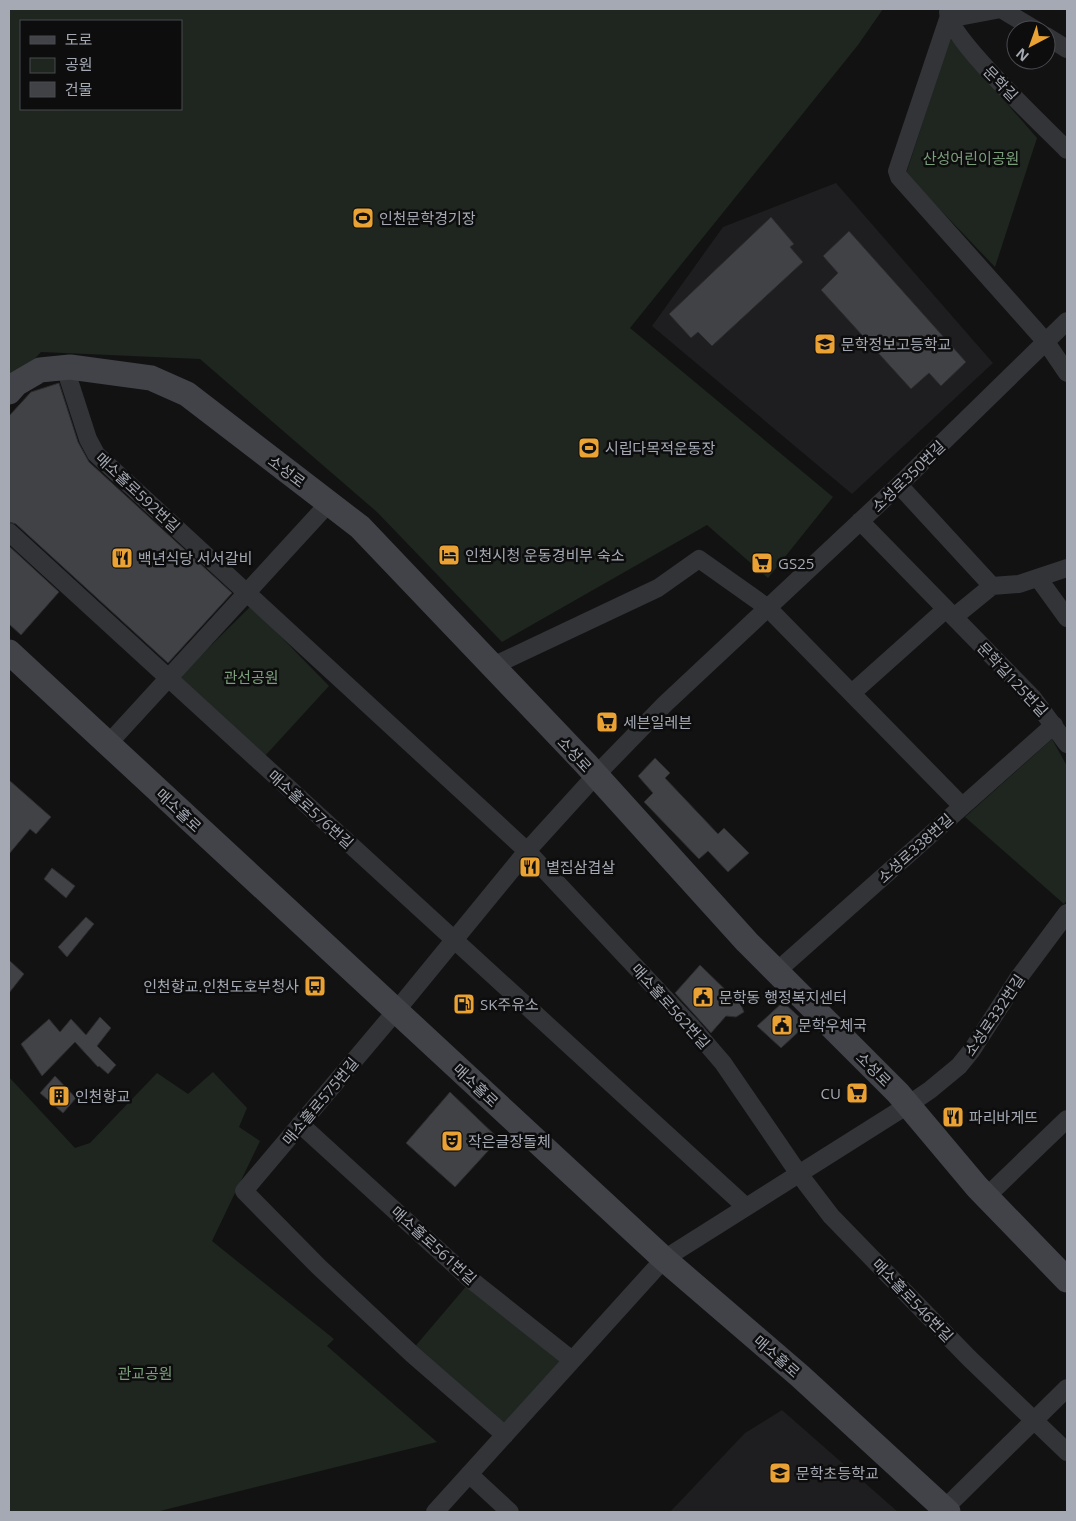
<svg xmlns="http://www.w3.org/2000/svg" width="1076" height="1521" font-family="'Open Sans','Noto Sans KR',sans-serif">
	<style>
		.built { fill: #1e1e20 }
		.green { fill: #1e261f; fill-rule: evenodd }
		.building { fill: #414246; stroke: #2c2c2f }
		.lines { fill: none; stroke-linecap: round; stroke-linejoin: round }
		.street { stroke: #333438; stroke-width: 18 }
		.secondary { stroke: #414348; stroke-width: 25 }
		.labels { text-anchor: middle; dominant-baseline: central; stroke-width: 5; stroke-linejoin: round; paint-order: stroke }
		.street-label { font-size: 15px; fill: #a4a9b3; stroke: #0d0d0e }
		.park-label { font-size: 15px; fill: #7b9e7b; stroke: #0d0d0e }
		.poi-label { font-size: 15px; fill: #a4a9b3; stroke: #0d0d0e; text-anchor: start }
	</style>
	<rect width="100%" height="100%" fill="#121213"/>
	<path class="built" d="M 836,183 L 993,363 L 852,494 L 652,326 L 723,227 Z
		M 782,1410 L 898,1512 L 670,1512 L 745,1433 Z"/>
	<path class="green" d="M 9,9 L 883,9 L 858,45 L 630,328 L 833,497 L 768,578 L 707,525 L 502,642 L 377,512 L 200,359 L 41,352 L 9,387 ZM 21,21 L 181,21 L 181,109 L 21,109 Z
		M 950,38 L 1037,138 L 995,267 L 906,174 Z
		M 251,606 L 329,686 L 264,757 L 178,678 Z
		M 1052,739 L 1067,766 L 1067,900 L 1064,904 L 965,817 Z
		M 213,1072 L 247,1108 L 239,1127 L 260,1141 L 212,1241 L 334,1339 L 327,1346 L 437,1442 L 156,1512 L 9,1512 L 9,1077 L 75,1148 L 90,1143 L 157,1073 L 188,1094 Z
		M 469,1283 L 565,1362 L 505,1426 L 412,1350 Z"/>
	<path class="building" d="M 771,217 L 794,244 L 790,247 L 803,262 L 712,346 L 698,332 L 691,338 L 669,314 Z
		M 849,231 L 966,362 L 941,386 L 929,373 L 911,389 L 821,290 L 838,273 L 823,256 Z
		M 59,383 L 78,442 L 89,462 L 232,593 L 168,663 L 16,524 L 9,522 L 9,416 L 31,392 Z
		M 9,546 L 59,592 L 21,635 L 9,624 Z
		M 655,758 L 670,773 L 665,778 L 718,834 L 724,828 L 749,853 L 728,872 L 708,851 L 699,859 L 644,802 L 653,793 L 638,776 Z
		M 9,780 L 51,817 L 36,834 L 30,829 L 9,854 Z
		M 52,868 L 75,886 L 66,898 L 44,879 Z
		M 86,917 L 94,924 L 67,957 L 58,947 Z
		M 9,960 L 24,974 L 9,993 Z
		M 700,965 L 741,1005 L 744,1012 L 736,1017 L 726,1016 L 711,1033 L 675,993 Z
		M 783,1002 L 807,1024 L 781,1048 L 757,1026 Z
		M 100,1017 L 111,1028 L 97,1046 L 116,1065 L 108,1074 L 99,1066 L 98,1067 L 75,1042 L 42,1076 L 21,1044 L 49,1019 L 60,1032 L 71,1019 L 86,1035 Z
		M 55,1076 L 76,1098 L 63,1113 L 40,1093 Z
		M 450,1092 L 499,1139 L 455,1187 L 406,1143 Z"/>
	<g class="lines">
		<path class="street" d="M 948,12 C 948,38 1045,127 1067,150
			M 948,19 L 897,171 L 899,177 L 1046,342 L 1067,373
			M 948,19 L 1001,9 L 1036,30
			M 1046,36 L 1067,49
			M 65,368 L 88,439 L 96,454 L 527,851 L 692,1027 L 723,1063 L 799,1174 L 831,1216 L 969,1358 L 1067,1452
			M 899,485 L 992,586
			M 860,521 L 1033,698 L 1067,744
			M 9,532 L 746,1207
			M 1038,578 L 1067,618
			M 954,617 L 992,586 L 1019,584 L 1067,568
			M 493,666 L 658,588 L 699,559 L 768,608 L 962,806
			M 852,693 L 946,609
			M 108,744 L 329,503
			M 777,971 L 1054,725
			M 300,1124 L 470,1279 L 572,1360
			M 986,1197 L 1067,1119
			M 505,1435 L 412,1354 L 319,1267 L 244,1191 L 396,1011 L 527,851 L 596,775 L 665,704 L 899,485 L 1067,321
			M 469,1474 L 510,1512
			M 944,1509 L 1067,1388
			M 435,1512 L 664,1259 L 908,1105 L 930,1090 L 959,1066 L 972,1050 L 1017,980 L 1067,913"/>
		<path class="secondary" d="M 9,392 L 16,384 L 40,370 L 70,367 L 151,378 L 187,394 L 360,527 L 586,764 L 747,942 L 898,1093 L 977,1187 L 1067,1280
			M 9,652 L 664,1259 L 800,1376 L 948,1512"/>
	</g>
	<defs>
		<g id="stadium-square" transform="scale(1.125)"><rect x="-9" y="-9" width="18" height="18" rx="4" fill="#e9a233" stroke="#0d0d0e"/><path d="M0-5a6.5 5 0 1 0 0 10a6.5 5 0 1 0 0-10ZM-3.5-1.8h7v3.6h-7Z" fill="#111"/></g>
		<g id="school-square" transform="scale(1.125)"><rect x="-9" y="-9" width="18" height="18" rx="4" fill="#e9a233" stroke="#0d0d0e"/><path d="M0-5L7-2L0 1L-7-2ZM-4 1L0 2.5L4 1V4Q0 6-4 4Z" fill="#111"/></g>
		<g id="hotel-square" transform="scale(1.125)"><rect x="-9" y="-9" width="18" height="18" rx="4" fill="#e9a233" stroke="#0d0d0e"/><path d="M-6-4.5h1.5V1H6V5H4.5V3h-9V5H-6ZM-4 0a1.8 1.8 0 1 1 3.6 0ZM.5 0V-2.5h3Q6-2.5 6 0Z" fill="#111"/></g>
		<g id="restaurant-square" transform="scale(1.125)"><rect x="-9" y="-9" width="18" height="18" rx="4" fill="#e9a233" stroke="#0d0d0e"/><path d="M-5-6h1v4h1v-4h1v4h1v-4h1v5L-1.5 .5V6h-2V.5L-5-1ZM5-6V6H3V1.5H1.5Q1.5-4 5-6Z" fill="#111"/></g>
		<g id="supermarket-square" transform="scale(1.125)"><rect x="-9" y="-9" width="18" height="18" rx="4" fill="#e9a233" stroke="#0d0d0e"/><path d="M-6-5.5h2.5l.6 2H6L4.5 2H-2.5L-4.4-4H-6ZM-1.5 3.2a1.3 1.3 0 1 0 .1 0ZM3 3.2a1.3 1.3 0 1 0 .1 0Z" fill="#111"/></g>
		<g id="bus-square" transform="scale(1.125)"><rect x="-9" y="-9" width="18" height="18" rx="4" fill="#e9a233" stroke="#0d0d0e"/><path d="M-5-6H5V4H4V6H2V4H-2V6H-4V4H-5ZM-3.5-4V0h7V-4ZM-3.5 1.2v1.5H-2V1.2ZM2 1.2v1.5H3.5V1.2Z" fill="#111"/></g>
		<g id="civic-square" transform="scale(1.125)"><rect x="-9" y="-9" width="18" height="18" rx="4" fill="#e9a233" stroke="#0d0d0e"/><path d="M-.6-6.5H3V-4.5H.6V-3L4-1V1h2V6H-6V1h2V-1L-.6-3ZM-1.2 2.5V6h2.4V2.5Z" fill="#111"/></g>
		<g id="fuel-square" transform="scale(1.125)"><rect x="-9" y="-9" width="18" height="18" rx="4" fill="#e9a233" stroke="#0d0d0e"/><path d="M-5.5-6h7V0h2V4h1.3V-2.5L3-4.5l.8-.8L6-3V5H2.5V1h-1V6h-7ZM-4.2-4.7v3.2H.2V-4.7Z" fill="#111"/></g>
		<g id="building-square" transform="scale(1.125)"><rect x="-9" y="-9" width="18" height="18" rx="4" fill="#e9a233" stroke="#0d0d0e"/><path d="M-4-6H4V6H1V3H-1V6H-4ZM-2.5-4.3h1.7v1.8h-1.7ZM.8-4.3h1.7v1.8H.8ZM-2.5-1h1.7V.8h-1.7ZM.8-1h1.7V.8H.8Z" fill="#111"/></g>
		<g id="theatre-square" transform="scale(1.125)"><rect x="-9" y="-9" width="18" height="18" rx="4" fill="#e9a233" stroke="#0d0d0e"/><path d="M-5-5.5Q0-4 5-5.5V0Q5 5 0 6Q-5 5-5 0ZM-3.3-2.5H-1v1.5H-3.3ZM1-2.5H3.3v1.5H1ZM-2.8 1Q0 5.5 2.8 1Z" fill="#111"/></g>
	</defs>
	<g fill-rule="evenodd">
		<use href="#stadium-square" x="363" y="218"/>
		<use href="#school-square" x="825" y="344"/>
		<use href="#stadium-square" x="589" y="448"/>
		<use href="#hotel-square" x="449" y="555"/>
		<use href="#restaurant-square" x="122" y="558"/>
		<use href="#supermarket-square" x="762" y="563"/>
		<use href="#supermarket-square" x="607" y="722"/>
		<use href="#restaurant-square" x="530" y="867"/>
		<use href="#bus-square" x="315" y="986"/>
		<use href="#civic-square" x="703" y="997"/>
		<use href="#fuel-square" x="464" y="1004"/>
		<use href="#civic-square" x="782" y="1025"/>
		<use href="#supermarket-square" x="857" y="1093"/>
		<use href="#building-square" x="59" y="1096"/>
		<use href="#restaurant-square" x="953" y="1117"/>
		<use href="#theatre-square" x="452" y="1141"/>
		<use href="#school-square" x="780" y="1473"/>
	</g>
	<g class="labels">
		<g class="street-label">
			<text transform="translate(1001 83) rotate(46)">문학길</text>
			<text transform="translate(287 471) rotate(37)">소성로</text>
			<text transform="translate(908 476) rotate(-44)">소성로350번길</text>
			<text transform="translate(138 492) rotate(43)">매소홀로592번길</text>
			<text transform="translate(1013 679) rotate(47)">문학길125번길</text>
			<text transform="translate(575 754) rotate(47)">소성로</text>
			<text transform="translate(311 809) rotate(42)">매소홀로576번길</text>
			<text transform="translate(179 810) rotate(43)">매소홀로</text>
			<text transform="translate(915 848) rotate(-42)">소성로338번길</text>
			<text transform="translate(671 1006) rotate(48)">매소홀로562번길</text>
			<text transform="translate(994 1015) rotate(-56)">소성로332번길</text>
			<text transform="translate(874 1069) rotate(45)">소성로</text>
			<text transform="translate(476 1085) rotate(43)">매소홀로</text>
			<text transform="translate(320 1101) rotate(-50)">매소홀로575번길</text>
			<text transform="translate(434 1245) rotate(42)">매소홀로561번길</text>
			<text transform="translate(913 1300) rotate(46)">매소홀로546번길</text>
			<text transform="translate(777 1356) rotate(41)">매소홀로</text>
		</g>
		<g class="park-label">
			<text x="971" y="158">산성어린이공원</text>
			<text x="251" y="677">관선공원</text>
			<text x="145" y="1373">관교공원</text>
		</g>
		<g class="poi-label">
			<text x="379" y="218">인천문학경기장</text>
			<text x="841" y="344">문학정보고등학교</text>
			<text x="605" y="448">시립다목적운동장</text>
			<text x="465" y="555">인천시청 운동경비부 숙소</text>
			<text x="138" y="558">백년식당 서서갈비</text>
			<text x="778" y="563">GS25</text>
			<text x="623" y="722">세븐일레븐</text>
			<text x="546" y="867">볕집삼겹살</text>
			<text x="299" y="986" text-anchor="end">인천향교.인천도호부청사</text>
			<text x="719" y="997">문학동 행정복지센터</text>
			<text x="480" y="1004">SK주유소</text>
			<text x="798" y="1025">문학우체국</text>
			<text x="841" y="1093" text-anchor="end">CU</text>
			<text x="75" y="1096">인천향교</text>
			<text x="969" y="1117">파리바게뜨</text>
			<text x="468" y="1141">작은글장돌체</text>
			<text x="796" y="1473">문학초등학교</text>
		</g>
	</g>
	<rect width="1076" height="1521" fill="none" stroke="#a4a9b3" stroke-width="20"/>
	<rect x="20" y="20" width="162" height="90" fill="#0d0d0e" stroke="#494b50"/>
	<rect x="30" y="36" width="25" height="8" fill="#414348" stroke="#494b50"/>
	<text x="65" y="45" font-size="15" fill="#a4a9b3">도로</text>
	<rect x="30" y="58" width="25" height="15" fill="#1e261f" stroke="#494b50"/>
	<text x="65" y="70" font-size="15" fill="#a4a9b3">공원</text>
	<rect x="30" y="82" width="25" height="15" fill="#414246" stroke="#494b50"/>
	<text x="65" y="95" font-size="15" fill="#a4a9b3">건물</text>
	<g transform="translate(1031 45) rotate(221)"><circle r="24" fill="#0d0d0e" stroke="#494b50"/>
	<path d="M0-4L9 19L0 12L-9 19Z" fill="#e9a233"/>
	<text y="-8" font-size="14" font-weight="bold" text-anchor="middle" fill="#a4a9b3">N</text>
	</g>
</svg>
